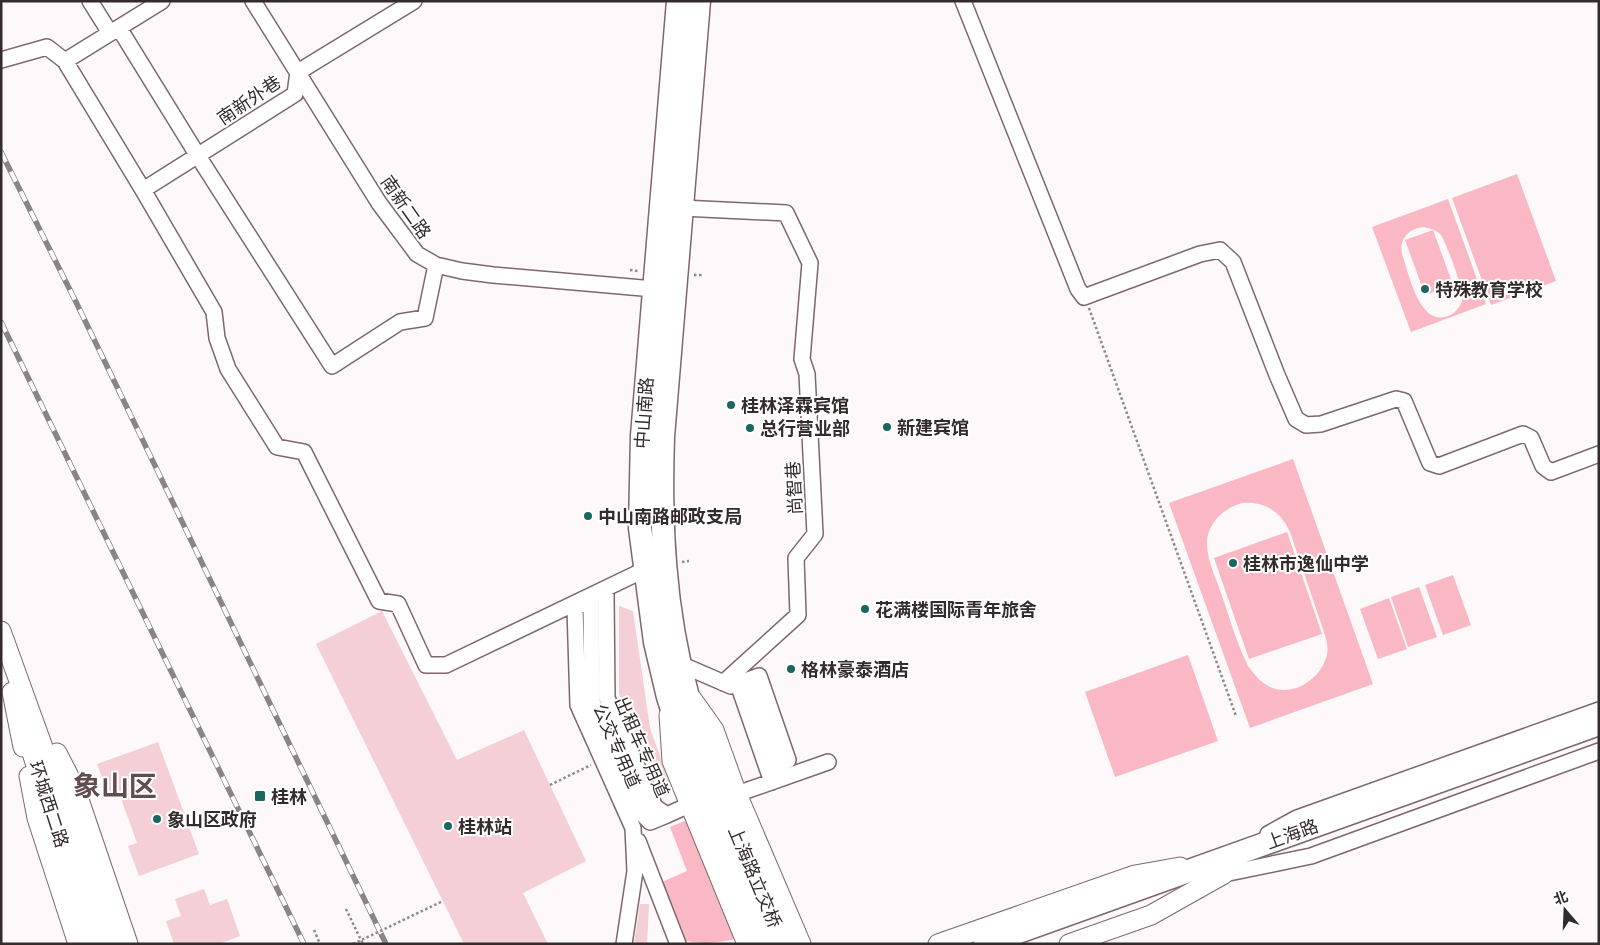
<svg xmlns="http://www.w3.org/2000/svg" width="1600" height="945" font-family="'Work Sans','Noto Sans SC',sans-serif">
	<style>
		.green { fill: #f9b8c3; fill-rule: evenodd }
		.building { fill: #f4cfd5 }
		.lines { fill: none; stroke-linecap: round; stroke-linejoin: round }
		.minor-casing { stroke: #7e686c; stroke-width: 18 }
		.major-casing { stroke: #7e686c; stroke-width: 21 }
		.highway-casing { stroke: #7e686c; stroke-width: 25 }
		.path { stroke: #908889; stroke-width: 2.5; stroke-dasharray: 2.5 2.5; stroke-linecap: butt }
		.minor { stroke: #fff; stroke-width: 15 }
		.major { stroke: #fff; stroke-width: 19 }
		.highway { stroke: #fff; stroke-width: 22 }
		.rail-casing { stroke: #8b8384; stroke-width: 5.5 }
		.rail { stroke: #fff; stroke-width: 4; stroke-dasharray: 11; stroke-linecap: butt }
		.path-bridge { stroke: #908889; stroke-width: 2.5; stroke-dasharray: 2.5 2.5; stroke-linecap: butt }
		.poi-dot { fill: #1a6660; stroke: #fff; stroke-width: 2 }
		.labels { text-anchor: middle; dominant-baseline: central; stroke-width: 4; stroke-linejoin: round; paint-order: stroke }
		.street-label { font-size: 18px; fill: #342b2c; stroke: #fff }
		.poi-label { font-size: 18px; font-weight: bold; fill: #342b2c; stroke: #fff; text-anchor: start }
		.town-label { font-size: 28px; font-weight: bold; fill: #614d50; stroke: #fff }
	</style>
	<rect width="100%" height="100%" fill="#fdf8f9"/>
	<path class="green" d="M 1517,174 L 1556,281 L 1491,305 L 1452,198 Z
		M 1448,199 L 1486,304 L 1411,332 L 1372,227 ZM 1424,227 C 1430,228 1436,230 1441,235 C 1446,242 1463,289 1463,297 C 1462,304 1457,312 1450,315 C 1420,330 1409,274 1402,254 C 1399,239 1409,228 1424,227 Z
		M 1433,230 L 1453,285 L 1425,295 L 1405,240 Z
		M 1293,459 L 1373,684 L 1250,728 L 1169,503 ZM 1242,503 C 1265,501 1281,512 1290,532 L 1325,635 C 1327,642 1329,650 1326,658 C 1319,680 1293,697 1270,687 C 1260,682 1254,674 1248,666 C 1237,644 1230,619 1222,596 C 1217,580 1207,561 1207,544 C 1207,523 1224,508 1242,503 Z
		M 1287,532 L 1322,634 L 1249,659 L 1214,558 Z
		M 1453,575 L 1471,625 L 1443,635 L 1425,585 Z
		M 1419,587 L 1437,637 L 1408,647 L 1391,597 Z
		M 1389,598 L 1407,649 L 1378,659 L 1360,609 Z
		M 1188,655 L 1218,741 L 1115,777 L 1085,692 Z
		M 690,819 L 739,938 C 720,943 702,945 683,940 L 660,883 L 687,871 L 670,827 Z"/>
	<path class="building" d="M 619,606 L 633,611 L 650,728 L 660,756 L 662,765 L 672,791 L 663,795 L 619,694 Z
		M 382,611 L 457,760 L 524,730 L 586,861 L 523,893 L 548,944 L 464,944 L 316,644 Z
		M 158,742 L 199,854 L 139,876 L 128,846 L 137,843 L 118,790 L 108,794 L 97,764 Z
		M 204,889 L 210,905 L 227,899 L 240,936 L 219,944 L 174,944 L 166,921 L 181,916 L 175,899 Z
		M 640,904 L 649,904 L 647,944 L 634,944 Z"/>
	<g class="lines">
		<g class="minor-casing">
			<path id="minor" d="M 90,1 L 110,33
				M 253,1 L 379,203 L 417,254 L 436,265 L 462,271 L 493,275 L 654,289
				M 963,1 L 1078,289 L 1084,297 L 1200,254 L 1220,250 L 1233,262 L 1277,375 L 1296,419 L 1306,425 L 1321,424 L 1396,399 L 1404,401 L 1430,463 L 1439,466 L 1523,434 L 1531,438 L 1543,466 L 1551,472 L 1599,454
				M 119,28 L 198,156 L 332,366 L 400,322 L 425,318 L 436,265
				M 1,60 L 47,47 L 65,61 L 143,190 L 214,312 L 217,338 L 228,369 L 277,447 L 304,452 L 379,601 L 398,604 L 426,665 L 446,665 L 644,570
				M 65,61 L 162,1
				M 143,190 L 295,94 L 298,72 L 414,1
				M 682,208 L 786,213 L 810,263 L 802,359 L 807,374 L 815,534 L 796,558 L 798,615 L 723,683
				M 606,594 L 607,698 L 655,807 L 667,815 L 689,805
				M 591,600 L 592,701 L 602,729 L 643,815 L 650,822 L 667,815
				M 586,602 L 575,608 L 578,705 L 633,828 L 635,871 L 624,944
				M 680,664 L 731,686 L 759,676 L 788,760 L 767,768
				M 749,680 L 778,764
				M 738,684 L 772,782
				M 737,794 L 828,762
				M 1268,834 L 1297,818 L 1599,710
				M 638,841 L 678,944
				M 1224,874 L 1311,856 L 1599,751"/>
		</g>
		<g class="major-casing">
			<path id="major" d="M 1,631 L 114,944
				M 12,692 L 23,747
				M 692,699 L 714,730 L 737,794 L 801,944
				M 669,715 L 672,761 L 747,944
				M 26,734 L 54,822 L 96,944
				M 57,753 L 75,788 L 128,944
				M 29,776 L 37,818 L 78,944
				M 938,944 L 1135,875 L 1180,867
				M 1069,944 L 1151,915 L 1224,874"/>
		</g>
		<g class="highway-casing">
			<path id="highway" d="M 678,1 L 642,436 L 640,528 L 655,642 L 668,697 L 686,753 L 767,944
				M 699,1 L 663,437 C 660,523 664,610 687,693 C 710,780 748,861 784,944
				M 985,944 L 1599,724"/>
		</g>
		<path class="path" d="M 630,270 L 638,271
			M 694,275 L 702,275
			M 1089,308 L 1236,716
			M 682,562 L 689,561
			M 550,785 L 591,765
			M 346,909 L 363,944
			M 314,930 L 320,944"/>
		<use href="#minor" class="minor"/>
		<use href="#major" class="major"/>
		<use href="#highway" class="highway"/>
		<g class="rail-casing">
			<path id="rail" d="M 1,152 L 76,302 L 386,944
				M 1,322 L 304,944"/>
		</g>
		<use href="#rail" class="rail"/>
		<path class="path-bridge" d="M 353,944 L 443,901"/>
	</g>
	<g class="poi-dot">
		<circle cx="1425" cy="289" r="5"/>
		<circle cx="731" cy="405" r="5"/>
		<circle cx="887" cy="427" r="5"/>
		<circle cx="750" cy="428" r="5"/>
		<circle cx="588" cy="516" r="5"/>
		<circle cx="1233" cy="563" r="5"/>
		<circle cx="865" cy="609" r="5"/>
		<circle cx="791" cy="669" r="5"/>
		<rect x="254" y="790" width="12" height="12" rx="2.5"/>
		<circle cx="157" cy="819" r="5"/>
		<circle cx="448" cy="826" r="5"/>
	</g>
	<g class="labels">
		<g class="street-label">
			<text transform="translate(249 100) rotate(-34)">南新外巷</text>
			<text transform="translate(406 207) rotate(55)">南新二路</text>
			<text transform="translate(644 413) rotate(-86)">中山南路</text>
			<text transform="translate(794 488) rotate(-93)">尚智巷</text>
			<text transform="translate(617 746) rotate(66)">公交专用道</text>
			<text transform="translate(642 747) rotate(66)">出租车专用道</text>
			<text transform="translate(49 804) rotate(72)">环城西二路</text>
			<text transform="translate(1292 834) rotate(-20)">上海路</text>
			<text transform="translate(755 877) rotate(67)">上海路立交桥</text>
		</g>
		<g class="poi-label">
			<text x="1435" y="289">特殊教育学校</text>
			<text x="741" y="405">桂林泽霖宾馆</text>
			<text x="897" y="427">新建宾馆</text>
			<text x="760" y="428">总行营业部</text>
			<text x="598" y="516">中山南路邮政支局</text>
			<text x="1243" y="563">桂林市逸仙中学</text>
			<text x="875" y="609">花满楼国际青年旅舍</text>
			<text x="801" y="669">格林豪泰酒店</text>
			<text x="271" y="796">桂林</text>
			<text x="167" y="819">象山区政府</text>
			<text x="458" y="826">桂林站</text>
		</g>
		<g class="town-label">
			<text x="115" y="786">象山区</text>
		</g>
	</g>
	<rect width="1600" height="945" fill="none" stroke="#342b2c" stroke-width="5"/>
	<g transform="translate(1565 910) rotate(341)" stroke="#ffffff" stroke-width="4" paint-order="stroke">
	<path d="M0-4L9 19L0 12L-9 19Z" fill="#342b2c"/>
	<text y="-8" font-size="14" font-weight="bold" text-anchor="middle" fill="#342b2c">北</text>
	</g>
</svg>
